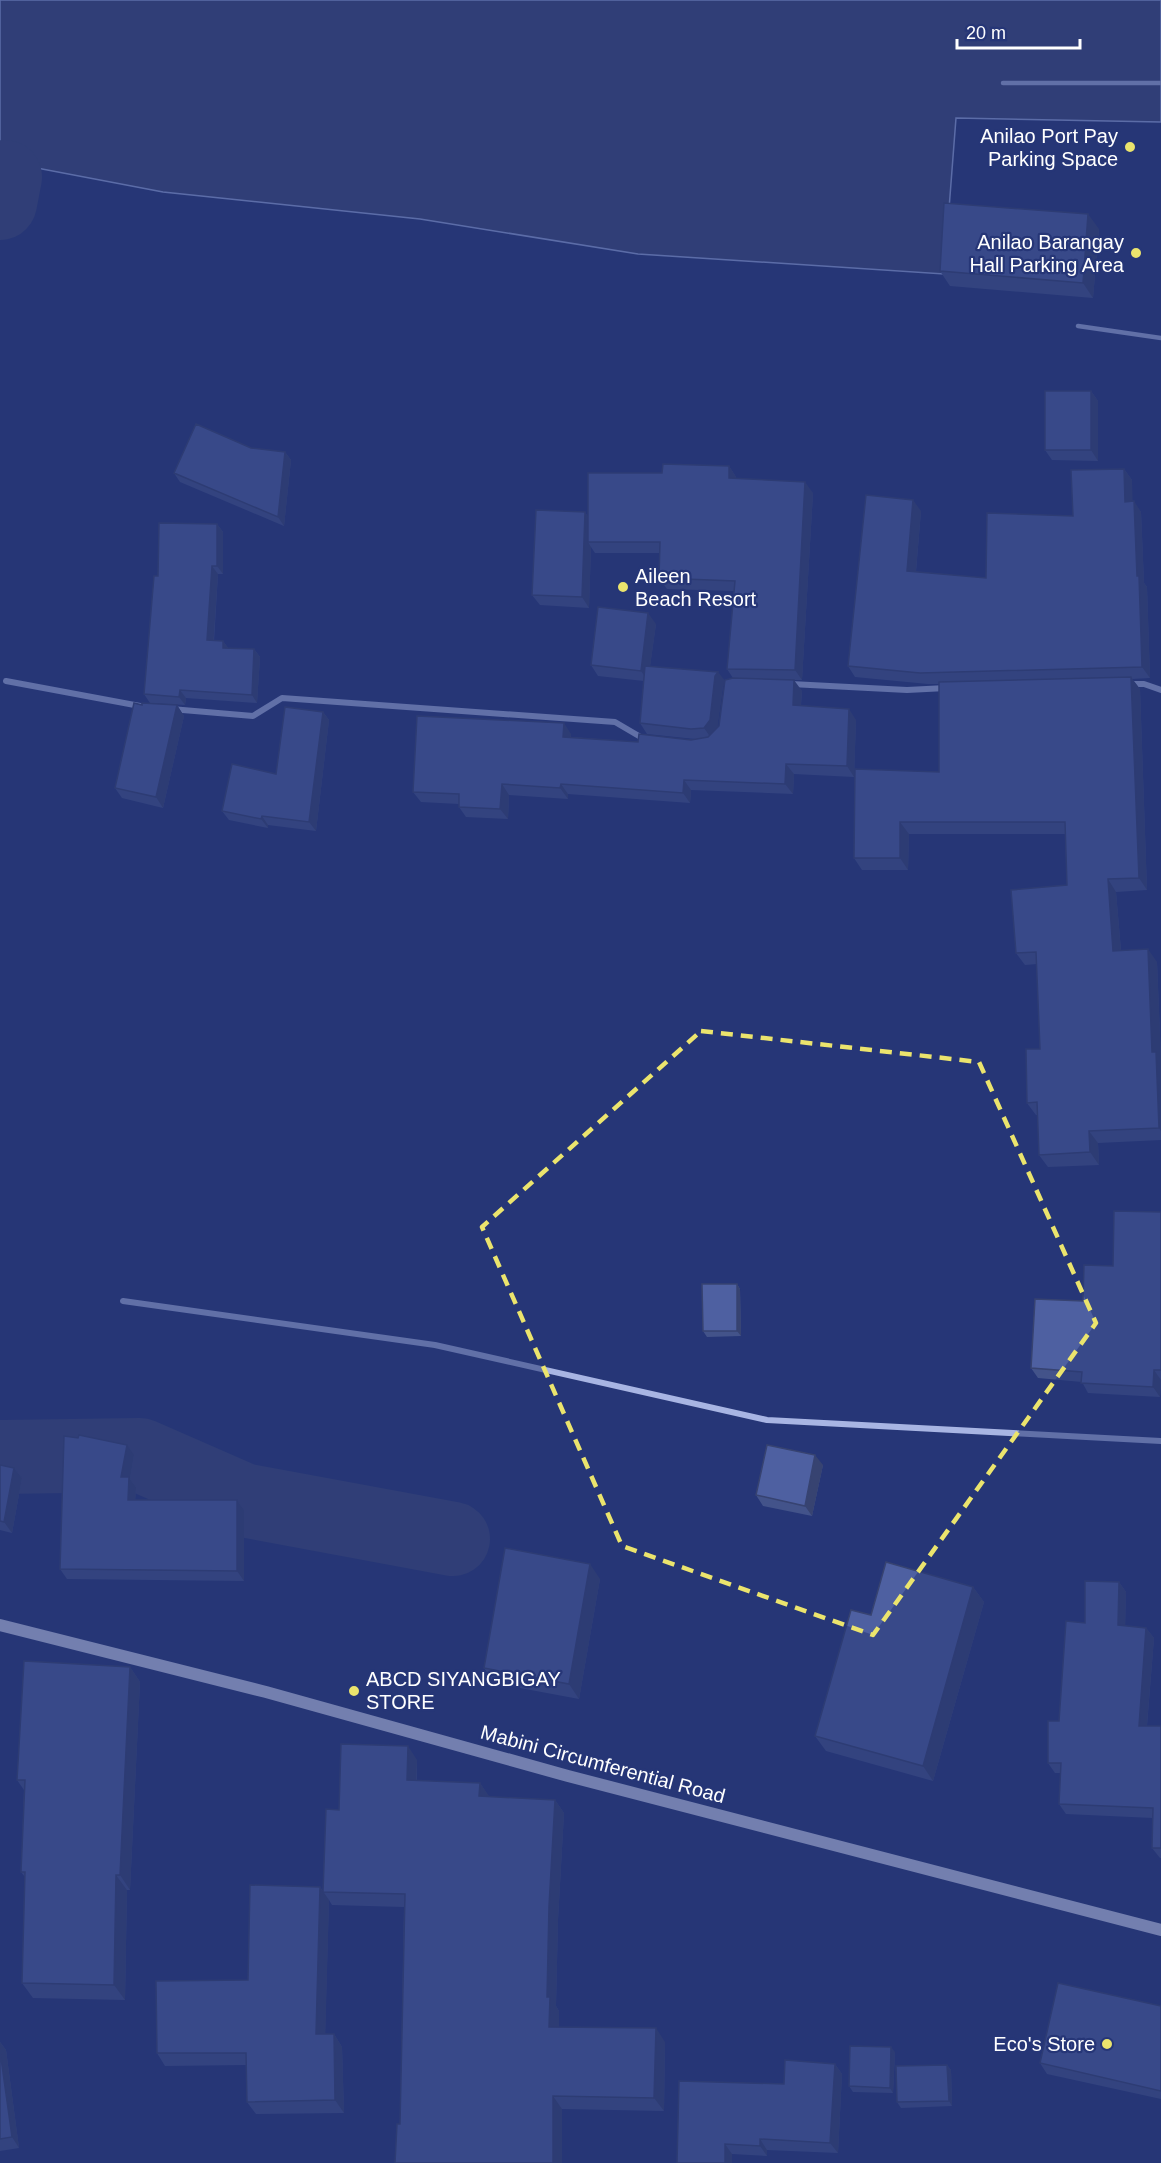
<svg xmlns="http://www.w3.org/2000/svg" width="1161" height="2163" font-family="Arial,sans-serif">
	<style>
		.water { fill: #3c4878; stroke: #9cade3; stroke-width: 1.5 }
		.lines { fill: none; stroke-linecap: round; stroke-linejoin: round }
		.river { stroke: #3c4878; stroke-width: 74 }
		.service { stroke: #a8b5e3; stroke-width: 4.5 }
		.minor { stroke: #a8b5e3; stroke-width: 6 }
		.secondary { stroke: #d0d7f3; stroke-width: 12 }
		.wall { fill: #43538a; fill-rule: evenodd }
		.shaded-wall { fill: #374371 }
		.building { fill: #4e60a1; stroke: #374371; stroke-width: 1.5 }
		.marked { fill: none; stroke: #ebe46d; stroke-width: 4.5; stroke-dasharray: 12 8; stroke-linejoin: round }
		.poi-dot { fill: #ebe46d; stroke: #263677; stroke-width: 2 }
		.labels { text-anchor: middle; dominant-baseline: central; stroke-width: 4.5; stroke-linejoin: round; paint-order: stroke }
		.poi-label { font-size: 20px; fill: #fff; stroke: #263677; text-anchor: end }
		.street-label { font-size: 20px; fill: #fff; stroke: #263677 }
	</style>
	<rect width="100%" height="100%" fill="#263677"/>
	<path class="water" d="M 0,0 L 1161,0 L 1161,122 L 956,118 L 944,274 L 638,254 L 420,219 L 163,192 L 0,161 Z"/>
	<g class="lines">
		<path class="river" d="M 0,203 L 5,177
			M 0,1457 L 140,1455 L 243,1500 L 453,1539"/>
		<path class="service" d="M 1003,83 L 1161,83
			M 1078,326 L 1161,338"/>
		<path class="minor" d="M 6,681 L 140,706
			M 791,684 L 907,690 L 946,688
			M 1130,684 L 1144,684 L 1161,690
			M 171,709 L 253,716 L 282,698 L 615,722 L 644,739
			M 123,1301 L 435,1345 L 767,1420 L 1161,1441"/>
		<path class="secondary" d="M 0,1625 L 266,1692 L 568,1776 L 1161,1930"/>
	</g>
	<path class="wall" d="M 1099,229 L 1093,298 L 950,286 L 940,271 Z
		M 1091,391 L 1098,401 L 1098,461 L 1052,460 L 1045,450 Z
		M 285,452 L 291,460 L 284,526 L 180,482 L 174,473 Z
		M 729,466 L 736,477 L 736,478 L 813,493 L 802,680 L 790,680 L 802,691 L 801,705 L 856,720 L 854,777 L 794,774 L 793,794 L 691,790 L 690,803 L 568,794 L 568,799 L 509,795 L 508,819 L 466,817 L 459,807 L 459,804 L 421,802 L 413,792 L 571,734 L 571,737 L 638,742 L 695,739 L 647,734 L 640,723 L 644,681 L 598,676 L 591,665 L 656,624 L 650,666 L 725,682 L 733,678 L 727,669 L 734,591 L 667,589 L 659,578 L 660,553 L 595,553 L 591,547 L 589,608 L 540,605 L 532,595 L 585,512 L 588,517 L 662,473 ZM 725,683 L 719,726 L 717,727 L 723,686 Z
		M 1124,469 L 1132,480 L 1132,501 L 1141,512 L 1144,583 L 1147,587 L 1150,678 L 1132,679 L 1140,689 L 1147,890 L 1116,892 L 1121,950 L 1157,962 L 1161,1059 L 1161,1140 L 1098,1143 L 1099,1165 L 1048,1167 L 1039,1155 L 1038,1115 L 1036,1115 L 1027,1103 L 1040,1049 L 1037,964 L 1025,965 L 1016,953 L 1067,885 L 1065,834 L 909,834 L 908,870 L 862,870 L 854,858 L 939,772 L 939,684 L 928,684 L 855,677 L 848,666 L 921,511 L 916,572 L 986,578 L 1073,516 Z
		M 217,524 L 223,532 L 223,574 L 218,574 L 214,641 L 223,641 L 228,648 L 254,649 L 260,657 L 257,703 L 186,698 L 185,705 L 150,703 L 144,694 Z
		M 142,705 L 177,705 L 184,716 L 163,808 L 122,798 L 115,788 Z
		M 323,712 L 329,720 L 316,831 L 268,825 L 268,828 L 229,820 L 222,811 L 276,774 Z
		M 1161,1212 L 1161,1380 L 1160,1397 L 1088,1393 L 1082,1382 L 1038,1378 L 1031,1368 L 1083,1301 Z
		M 737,1284 L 740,1289 L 741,1336 L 707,1337 L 703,1331 Z
		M 134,1455 L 130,1479 L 136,1487 L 135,1500 L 237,1500 L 244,1510 L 244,1581 L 67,1579 L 60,1569 Z
		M 0,1465 L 14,1468 L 22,1478 L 12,1533 L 0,1530 Z
		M 823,1465 L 812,1516 L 763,1506 L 756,1495 Z
		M 600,1579 L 579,1699 L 494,1683 L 484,1668 Z
		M 1119,1582 L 1126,1592 L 1125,1626 L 1146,1628 L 1154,1638 L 1147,1726 L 1161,1726 L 1161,1858 L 1160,1858 L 1152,1848 L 1153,1818 L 1066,1814 L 1059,1804 L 1061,1773 L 1055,1773 L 1048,1763 L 1085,1623 Z
		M 973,1587 L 984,1602 L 933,1781 L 826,1751 L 815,1736 L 871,1615 Z
		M 130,1667 L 140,1682 L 130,1890 L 127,1890 L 125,2000 L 33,1998 L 22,1983 L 25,1877 L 21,1872 L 24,1790 L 17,1780 Z
		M 417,1760 L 417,1781 L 480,1783 L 489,1797 L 555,1800 L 564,1813 L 558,1920 L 556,2006 L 559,2011 L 559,2027 L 665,2042 L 664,2111 L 562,2109 L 400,2124 L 404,1907 L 332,1905 L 329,1900 L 325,2034 L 334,2034 L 342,2047 L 344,2113 L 256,2114 L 247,2102 L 247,2065 L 165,2066 L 157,2053 L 248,1980 L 320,1887 L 323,1891 L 339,1810 Z
		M 1161,2006 L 1161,2099 L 1047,2074 L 1040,2063 Z
		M 0,2042 L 6,2050 L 19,2148 L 0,2151 Z
		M 895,2052 L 893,2093 L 853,2092 L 849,2086 Z
		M 835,2064 L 842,2074 L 838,2153 L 767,2150 L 767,2156 L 732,2154 L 677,2163 L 784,2084 Z
		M 947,2065 L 951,2070 L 952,2106 L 901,2108 L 897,2102 Z"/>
	<path class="shaded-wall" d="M 1088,214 L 1099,229 L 1093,298 L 1083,283 Z
		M 1091,391 L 1098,401 L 1098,461 L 1091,450 Z
		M 285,452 L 291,460 L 284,526 L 278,517 Z
		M 729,466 L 736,477 L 736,488 L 729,478 Z
		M 1124,469 L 1132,480 L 1133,513 L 1125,502 Z
		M 805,482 L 813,493 L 802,680 L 795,670 Z
		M 913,500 L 921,511 L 915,582 L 907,571 Z
		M 1134,501 L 1141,512 L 1144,583 L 1147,587 L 1150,678 L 1142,667 L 1137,576 Z
		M 585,512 L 592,523 L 588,542 L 591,547 L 589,608 L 582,597 Z
		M 217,524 L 223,532 L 223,574 L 217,566 Z
		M 212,566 L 218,574 L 213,648 L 207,640 Z
		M 648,613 L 656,624 L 648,681 L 641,671 Z
		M 223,641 L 229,649 L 223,648 Z
		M 254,649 L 260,657 L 257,703 L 252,695 Z
		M 718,672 L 726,682 L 723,686 L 717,731 L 711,738 L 704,728 L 715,676 Z
		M 1131,677 L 1140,689 L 1147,890 L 1139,878 Z
		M 794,680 L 802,691 L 800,715 L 793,705 Z
		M 180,690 L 186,698 L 185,705 L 179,697 Z
		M 177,705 L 184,716 L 163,808 L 156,797 Z
		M 849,709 L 856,720 L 854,777 L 847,766 Z
		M 323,712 L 329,720 L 316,831 L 309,822 Z
		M 564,723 L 571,734 L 570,747 L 563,737 Z
		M 786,764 L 794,774 L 793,794 L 785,784 Z
		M 684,780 L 691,790 L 690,803 L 683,793 Z
		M 502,784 L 509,795 L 508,819 L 500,809 Z
		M 561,784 L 568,794 L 568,799 L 560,788 Z
		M 262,816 L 268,825 L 268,828 L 261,819 Z
		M 900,822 L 909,834 L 908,870 L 900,858 Z
		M 1108,879 L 1116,892 L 1122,963 L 1113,951 Z
		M 1148,949 L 1157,962 L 1161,1059 L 1161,1131 L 1159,1128 L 1152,1052 Z
		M 1089,1131 L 1098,1143 L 1099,1165 L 1090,1152 Z
		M 737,1284 L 740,1289 L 741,1336 L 737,1331 Z
		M 1154,1370 L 1161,1380 L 1160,1397 L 1153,1387 Z
		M 127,1445 L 134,1455 L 130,1479 L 136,1487 L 135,1509 L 128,1500 L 121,1477 Z
		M 815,1455 L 823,1465 L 812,1516 L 805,1506 Z
		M 14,1468 L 22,1478 L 12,1533 L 4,1522 Z
		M 237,1500 L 244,1510 L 244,1581 L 237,1571 Z
		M 590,1564 L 600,1579 L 579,1699 L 569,1684 Z
		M 1119,1582 L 1126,1592 L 1125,1635 L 1118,1625 Z
		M 973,1587 L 984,1602 L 933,1781 L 923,1766 Z
		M 1146,1628 L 1154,1638 L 1146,1736 L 1139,1726 Z
		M 130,1667 L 140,1682 L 130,1890 L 120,1875 Z
		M 408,1746 L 417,1760 L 416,1794 L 407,1780 Z
		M 480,1783 L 489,1796 L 489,1810 L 479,1796 Z
		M 555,1800 L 564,1813 L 558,1920 L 556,2006 L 559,2011 L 559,2041 L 549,2027 L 547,1997 L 549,1906 Z
		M 116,1875 L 127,1890 L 125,2000 L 114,1985 Z
		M 320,1887 L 329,1900 L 325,2047 L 316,2034 Z
		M 656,2028 L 665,2042 L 664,2111 L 654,2098 Z
		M 334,2034 L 342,2047 L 344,2113 L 335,2100 Z
		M 0,2042 L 6,2050 L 19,2148 L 12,2137 L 0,2051 Z
		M 891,2047 L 895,2052 L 893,2093 L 890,2088 Z
		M 835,2064 L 842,2074 L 838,2153 L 830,2143 Z
		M 947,2065 L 951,2070 L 952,2106 L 949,2101 Z
		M 553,2096 L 562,2109 L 562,2163 L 553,2163 Z
		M 760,2139 L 767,2150 L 767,2156 L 760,2146 Z
		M 725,2144 L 732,2154 L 732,2163 L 725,2163 Z"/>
	<path class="building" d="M 944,203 L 1088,214 L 1083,283 L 940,271 Z
		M 1045,391 L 1091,391 L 1091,450 L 1045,450 Z
		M 196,424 L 251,448 L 285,452 L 278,517 L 174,473 Z
		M 663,464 L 729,466 L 729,478 L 805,482 L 795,670 L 727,669 L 735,581 L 659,578 L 660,542 L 588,542 L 588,473 L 662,473 Z
		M 1124,469 L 1125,502 L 1134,501 L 1137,576 L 1139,576 L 1142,667 L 920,673 L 848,666 L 866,495 L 913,500 L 907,571 L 986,578 L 987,513 L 1073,516 L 1071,470 Z
		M 536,510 L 585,512 L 582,597 L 532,595 Z
		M 159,523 L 217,524 L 217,566 L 212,566 L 207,640 L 223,641 L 223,648 L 254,649 L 252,695 L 180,690 L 179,697 L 144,694 L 154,576 L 158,576 Z
		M 598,607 L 648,613 L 641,671 L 591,665 Z
		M 645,666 L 718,672 L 715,676 L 710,720 L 704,728 L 691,729 L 640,723 Z
		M 1131,677 L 1139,878 L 1108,879 L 1113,951 L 1148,949 L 1152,1052 L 1156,1052 L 1159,1128 L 1089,1131 L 1090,1152 L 1039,1155 L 1037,1102 L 1027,1103 L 1026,1049 L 1040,1049 L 1036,952 L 1016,953 L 1011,890 L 1067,885 L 1065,822 L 900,822 L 900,858 L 854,858 L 855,769 L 939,772 L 939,682 Z
		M 733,678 L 794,680 L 793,705 L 849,709 L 847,766 L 786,764 L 785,784 L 684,780 L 683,793 L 561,784 L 560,788 L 502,784 L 500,809 L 459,807 L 459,794 L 413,792 L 417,716 L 564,723 L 563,737 L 638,742 L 639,734 L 691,740 L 708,737 L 719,726 L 725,680 Z
		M 134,703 L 142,705 L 142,703 L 177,705 L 156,797 L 115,788 Z
		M 285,707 L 323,712 L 309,822 L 262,816 L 261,819 L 222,811 L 232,764 L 276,774 Z
		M 1114,1211 L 1161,1212 L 1161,1370 L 1154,1370 L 1153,1387 L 1081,1383 L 1082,1372 L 1031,1368 L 1035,1299 L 1083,1301 L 1084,1265 L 1113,1266 Z
		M 702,1284 L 737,1284 L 737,1331 L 703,1331 Z
		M 79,1435 L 127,1445 L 121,1477 L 129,1477 L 128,1500 L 237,1500 L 237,1571 L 60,1569 L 64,1436 L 78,1438 Z
		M 767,1445 L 815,1455 L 805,1506 L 756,1495 Z
		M 0,1465 L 14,1468 L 4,1522 L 0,1521 Z
		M 505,1548 L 590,1564 L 569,1684 L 484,1668 Z
		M 886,1562 L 973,1587 L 923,1766 L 815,1736 L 851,1610 L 871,1615 Z
		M 1085,1581 L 1119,1582 L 1118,1625 L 1146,1628 L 1139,1726 L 1161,1726 L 1161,1848 L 1152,1848 L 1153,1808 L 1059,1804 L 1061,1763 L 1048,1763 L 1048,1721 L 1059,1721 L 1066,1621 L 1085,1623 Z
		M 24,1661 L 130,1667 L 120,1875 L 116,1875 L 114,1985 L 22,1983 L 25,1872 L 21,1872 L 25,1780 L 17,1780 Z
		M 341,1744 L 408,1746 L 407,1780 L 480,1783 L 479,1796 L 555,1800 L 549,1906 L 547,1997 L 550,1997 L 549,2027 L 656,2028 L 654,2098 L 553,2096 L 553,2163 L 395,2163 L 397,2124 L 400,2124 L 405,1894 L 323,1892 L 326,1809 L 339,1810 Z
		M 250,1885 L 320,1887 L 316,2034 L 334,2034 L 335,2100 L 247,2102 L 246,2053 L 157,2053 L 156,1981 L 248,1980 Z
		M 1058,1983 L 1161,2006 L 1161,2091 L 1040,2063 Z
		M 850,2046 L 891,2047 L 890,2088 L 849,2086 Z
		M 0,2051 L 12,2137 L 0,2139 Z
		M 785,2060 L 835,2064 L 830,2143 L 760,2139 L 760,2146 L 725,2144 L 725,2163 L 677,2163 L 679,2081 L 784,2084 Z
		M 947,2065 L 949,2101 L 897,2102 L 896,2066 Z"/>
	<path d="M0 0H1161V2163H0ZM 701,1031 L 979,1062 L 1096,1323 L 873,1635 L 622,1546 L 482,1227 Z" fill="#263677" fill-opacity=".55" fill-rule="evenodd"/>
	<path class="marked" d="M 701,1031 L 979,1062 L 1096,1323 L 873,1635 L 622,1546 L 482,1227 Z"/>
	<g class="poi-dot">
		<circle cx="1130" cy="147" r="6"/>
		<circle cx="1136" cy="253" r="6"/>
		<circle cx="623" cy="587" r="6"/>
		<circle cx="354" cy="1691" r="6"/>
		<circle cx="1107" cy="2044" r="6"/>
	</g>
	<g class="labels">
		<g class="poi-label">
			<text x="1118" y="136">Anilao Port Pay<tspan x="1118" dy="23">Parking Space</tspan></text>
			<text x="1124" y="242">Anilao Barangay<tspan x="1124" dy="23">Hall Parking Area</tspan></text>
			<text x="635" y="576" text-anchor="start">Aileen<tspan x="635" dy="23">Beach Resort</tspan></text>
			<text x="366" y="1679" text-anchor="start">ABCD SIYANGBIGAY<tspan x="366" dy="23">STORE</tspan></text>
			<text x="1095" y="2044">Eco's Store</text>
		</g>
		<g class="street-label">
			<text transform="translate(603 1764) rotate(15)">Mabini Circumferential Road</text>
		</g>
	</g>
	<path d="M957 39v9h123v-9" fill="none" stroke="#ffffff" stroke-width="3"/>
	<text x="966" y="39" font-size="18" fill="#ffffff" stroke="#263677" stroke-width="4.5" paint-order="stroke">20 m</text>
</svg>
